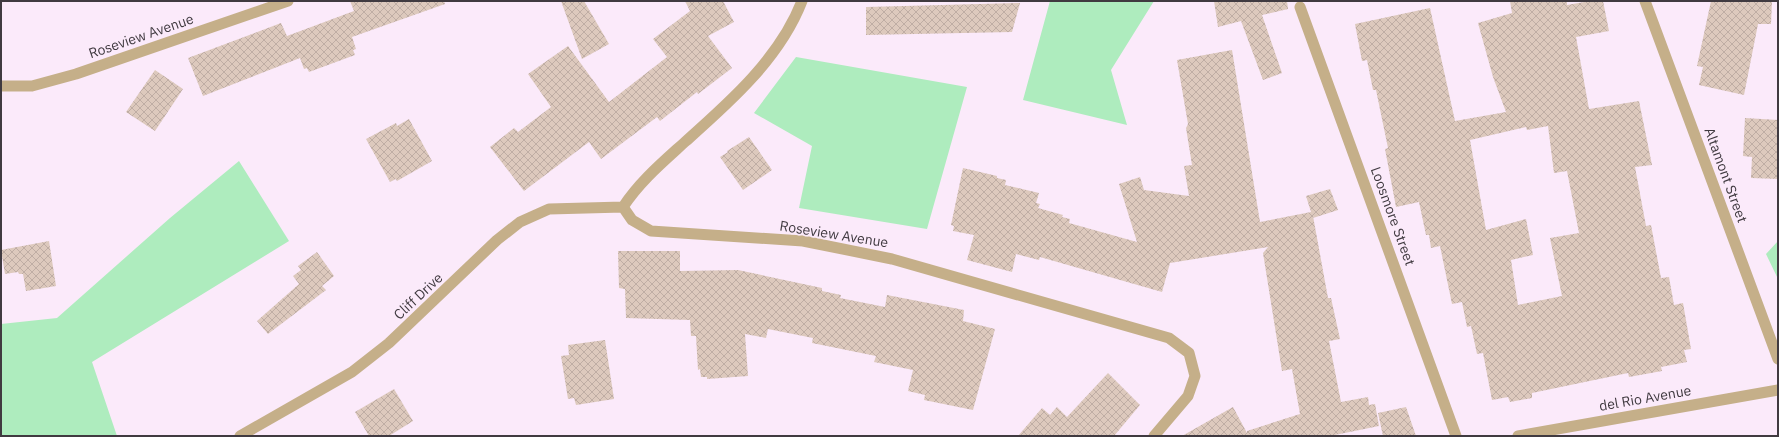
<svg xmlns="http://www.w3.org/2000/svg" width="1779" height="437" font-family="'IBM Plex Sans',sans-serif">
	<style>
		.grass { fill: #aeecbe }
		.building { fill: url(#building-cross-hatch); fill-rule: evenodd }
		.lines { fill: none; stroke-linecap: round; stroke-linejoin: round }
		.minor { stroke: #c5af89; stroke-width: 11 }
		.labels { text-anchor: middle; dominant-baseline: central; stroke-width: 3.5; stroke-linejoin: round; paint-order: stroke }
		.street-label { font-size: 14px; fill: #403a40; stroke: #fbeafa }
	</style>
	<defs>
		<pattern id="building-cross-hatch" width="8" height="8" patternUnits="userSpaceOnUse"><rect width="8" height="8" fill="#ddc9bd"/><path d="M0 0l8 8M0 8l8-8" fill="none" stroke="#bfada4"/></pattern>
	</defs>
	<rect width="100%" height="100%" fill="#fbeafa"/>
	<path class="grass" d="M 1050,1 L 1154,1 L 1111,70 L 1127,125 L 1023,100 Z
		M 796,57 L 967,87 L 927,229 L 799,208 L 812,146 L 754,113 Z
		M 239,161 L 289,241 L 92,362 L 117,436 L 1,436 L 1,324 L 57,318 L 170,218 Z
		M 1778,241 L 1778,279 L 1766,254 Z"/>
	<path class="building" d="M 350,1 L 444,1 L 445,4 L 352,37 L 356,49 L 353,50 L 355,55 L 309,72 L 307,68 L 304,69 L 300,58 L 203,96 L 188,58 L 281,23 L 287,36 L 354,11 Z
		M 561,1 L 584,1 L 609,44 L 582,59 Z
		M 685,1 L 723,1 L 734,22 L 708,36 L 732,68 L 698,94 L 697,92 L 660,121 L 657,117 L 601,159 L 589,142 L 524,191 L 490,147 L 514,128 L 518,132 L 551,107 L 528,74 L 568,46 L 609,102 L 667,57 L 653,39 L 690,11 Z
		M 1214,1 L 1287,1 L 1288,9 L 1262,15 L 1282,73 L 1263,80 L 1241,21 L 1218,27 Z
		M 1510,1 L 1567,1 L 1567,5 L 1590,1 L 1603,1 L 1609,31 L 1576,37 L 1589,109 L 1639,101 L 1652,165 L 1635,167 L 1646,226 L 1651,225 L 1661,278 L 1669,277 L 1674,305 L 1683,303 L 1691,349 L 1684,350 L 1687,362 L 1661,367 L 1662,371 L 1629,377 L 1628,373 L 1532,393 L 1532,398 L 1510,402 L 1508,397 L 1492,400 L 1483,353 L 1477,354 L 1471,326 L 1467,327 L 1462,302 L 1452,304 L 1440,246 L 1431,248 L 1429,235 L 1426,235 L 1419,202 L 1396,207 L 1385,149 L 1388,148 L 1376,90 L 1373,90 L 1367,60 L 1362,61 L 1355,24 L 1430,8 L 1455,121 L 1506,112 L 1493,77 L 1478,23 L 1512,13 ZM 1548,126 L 1554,173 L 1567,171 L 1579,233 L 1550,238 L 1562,296 L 1518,305 L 1511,260 L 1533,255 L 1526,219 L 1486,230 L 1470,140 L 1526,127 L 1527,130 Z
		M 1711,1 L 1772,1 L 1771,24 L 1758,24 L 1744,95 L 1699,85 L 1703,67 L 1697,66 Z
		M 1020,3 L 1012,32 L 866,35 L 866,7 Z
		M 1232,50 L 1260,222 L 1311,212 L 1306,196 L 1330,189 L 1338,210 L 1313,218 L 1313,216 L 1328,298 L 1331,298 L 1340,339 L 1329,341 L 1341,402 L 1368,397 L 1369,405 L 1375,404 L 1379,426 L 1330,436 L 1182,436 L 1233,407 L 1247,433 L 1247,431 L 1300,414 L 1292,369 L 1282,371 L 1263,253 L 1268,247 L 1170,263 L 1162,292 L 1040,257 L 1039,260 L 1016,254 L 1012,272 L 967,260 L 974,235 L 953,231 L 954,226 L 951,225 L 963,168 L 997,176 L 997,178 L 1006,180 L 1005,185 L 1039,193 L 1036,203 L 1040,204 L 1038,208 L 1063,215 L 1062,217 L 1070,219 L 1069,223 L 1137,242 L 1119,184 L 1140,177 L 1144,190 L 1189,196 L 1184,166 L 1192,165 L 1186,128 L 1188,124 L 1177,60 Z
		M 155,70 L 183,89 L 155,131 L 126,112 Z
		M 1745,118 L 1778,120 L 1778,179 L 1751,178 L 1752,157 L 1743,156 Z
		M 409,119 L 432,161 L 397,181 L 396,179 L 390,182 L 366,139 L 396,123 L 397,126 Z
		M 749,137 L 772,170 L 743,190 L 720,157 L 728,152 L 727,151 Z
		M 49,241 L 56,286 L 26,291 L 23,274 L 19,274 L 18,272 L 5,274 L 1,250 Z
		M 618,251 L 680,251 L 680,271 L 738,270 L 822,288 L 822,291 L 841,295 L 840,298 L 885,307 L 887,295 L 964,310 L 963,321 L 995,329 L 973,410 L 924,400 L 925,395 L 908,391 L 913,370 L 874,362 L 876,356 L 812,343 L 813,338 L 768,329 L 766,338 L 745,334 L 748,376 L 707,379 L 707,377 L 701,377 L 700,369 L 698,370 L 696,336 L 691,336 L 690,320 L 626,318 L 625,289 L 619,288 Z
		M 317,252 L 334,276 L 322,286 L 326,290 L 268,334 L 257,321 L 299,284 L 293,276 L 301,270 L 298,266 Z
		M 605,340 L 614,399 L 576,405 L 574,398 L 568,399 L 561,356 L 569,355 L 568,345 Z
		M 1108,373 L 1140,405 L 1114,436 L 1018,436 L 1042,408 L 1050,415 L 1057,407 L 1067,417 Z
		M 394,389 L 413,421 L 389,436 L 369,436 L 355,412 Z
		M 1406,407 L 1416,436 L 1383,436 L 1378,413 Z"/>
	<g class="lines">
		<path class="minor" d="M 802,1 C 780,58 730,102 686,141 C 663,162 640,181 623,207 L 632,220 L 651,231 L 803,241 L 892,259 L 1169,338 L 1189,353 L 1195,376 L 1188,396 L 1154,436
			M 1645,1 L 1778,359
			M 1300,7 L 1456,436
			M 1,86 L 32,86 L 76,74 L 288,1
			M 240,436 L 352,372 L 389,343 L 497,240 L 520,222 L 549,209 L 623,207
			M 1518,436 L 1778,390"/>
	</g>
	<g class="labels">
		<g class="street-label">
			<text transform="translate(141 36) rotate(-19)">Roseview Avenue</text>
			<text transform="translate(1726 175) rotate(70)">Altamont Street</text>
			<text transform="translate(1393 216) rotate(70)">Loosmore Street</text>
			<text transform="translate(834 234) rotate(9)">Roseview Avenue</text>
			<text transform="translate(418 296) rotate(-43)">Cliff Drive</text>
			<text transform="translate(1645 398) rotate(-10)">del Rio Avenue</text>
		</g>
	</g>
	<rect width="1779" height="437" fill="none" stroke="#403a40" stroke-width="4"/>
</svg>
